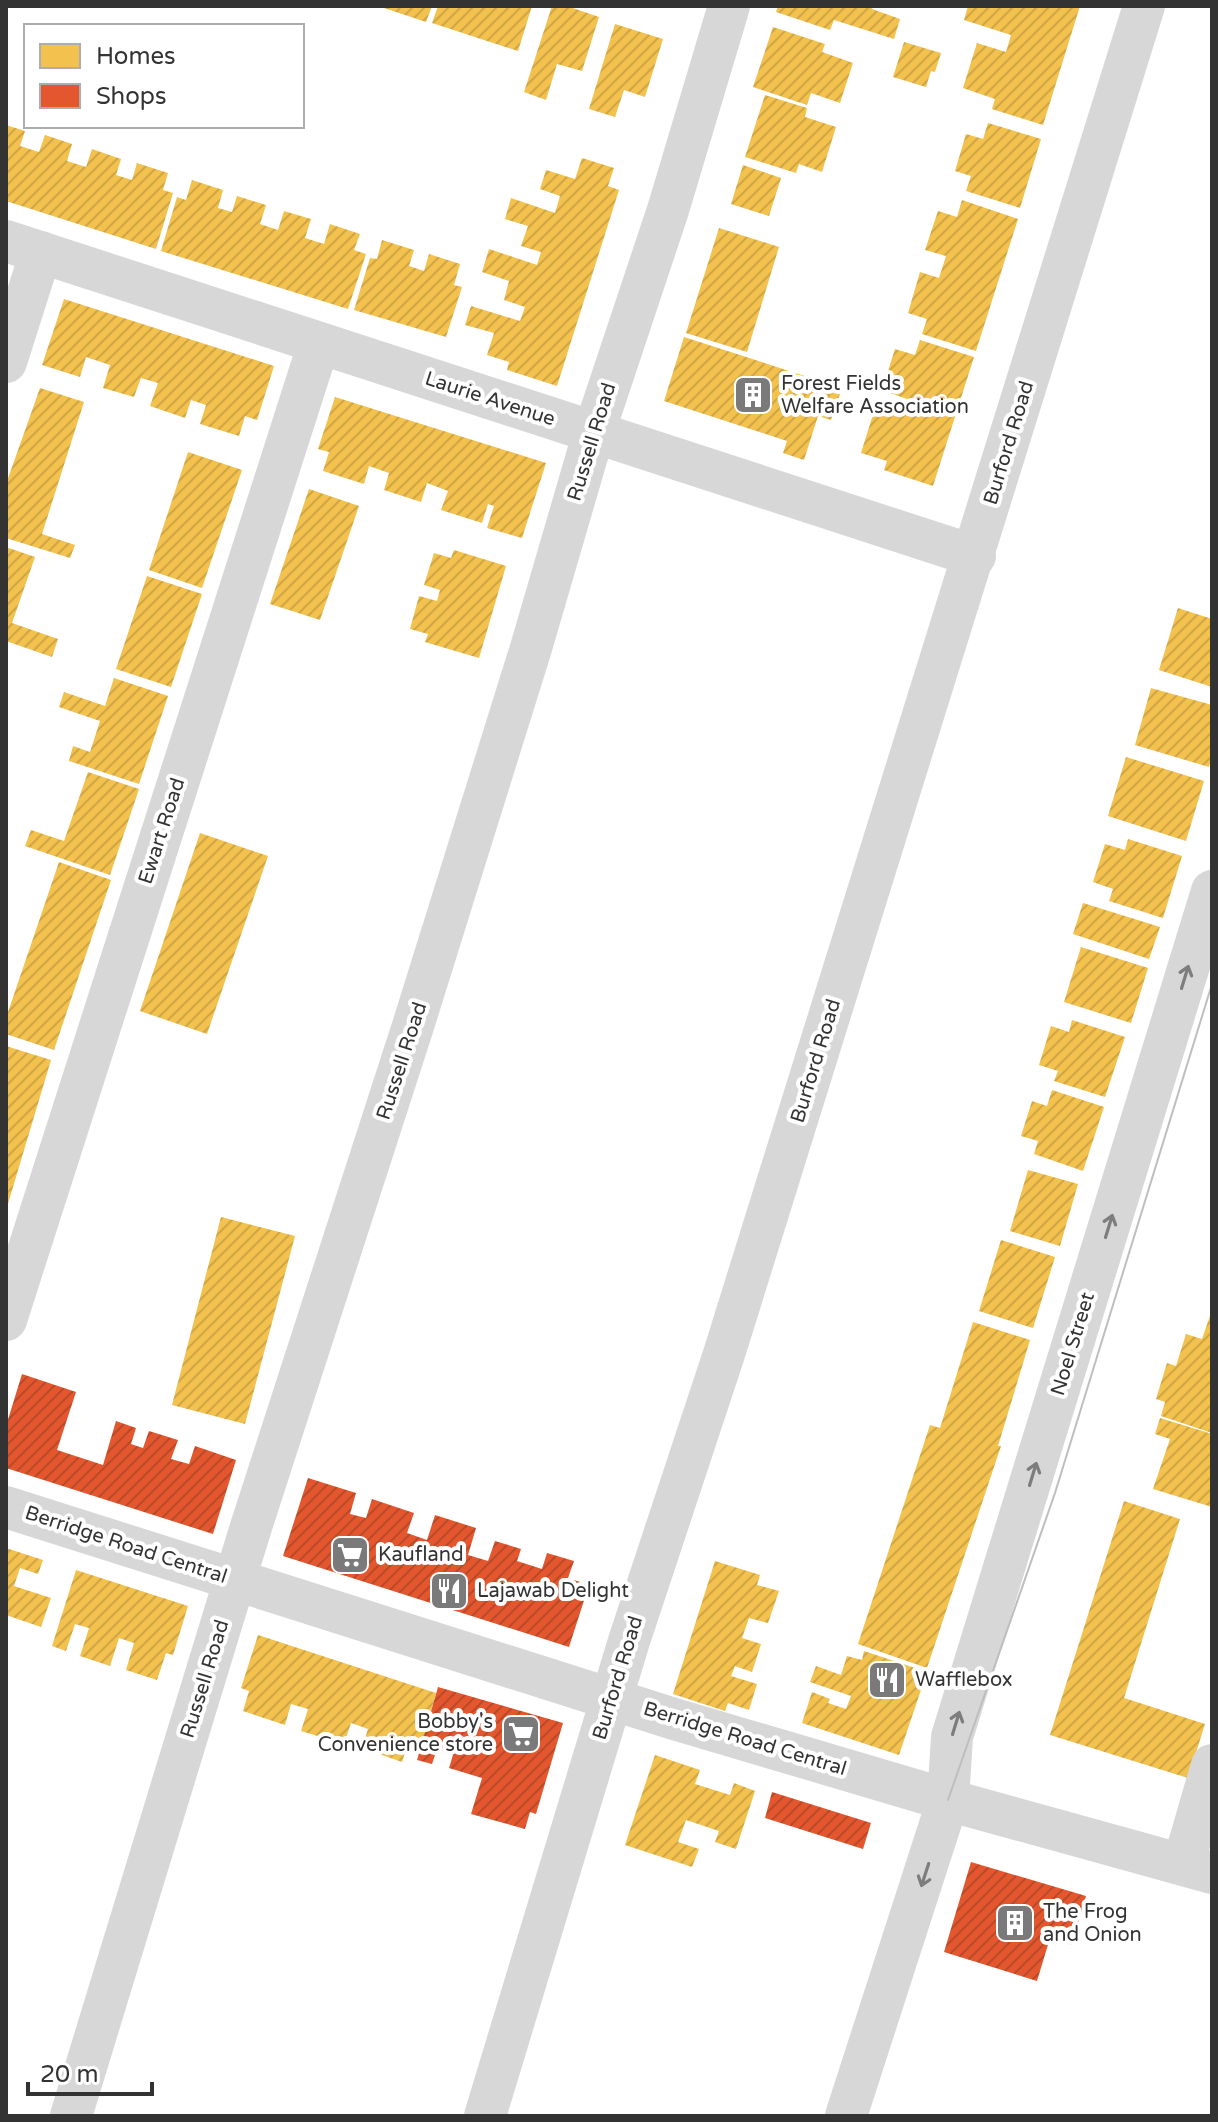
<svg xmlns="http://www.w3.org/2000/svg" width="1218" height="2122" font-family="'Varela Round',sans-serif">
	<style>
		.homes { fill: url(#homes-hatch) }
		.shops { fill: url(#shops-hatch) }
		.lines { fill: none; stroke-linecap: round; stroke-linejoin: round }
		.minor { stroke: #d7d7d7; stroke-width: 42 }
		.tram { stroke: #bebebe; stroke-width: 2 }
		.oneway { stroke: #7d7d7d }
		.labels { text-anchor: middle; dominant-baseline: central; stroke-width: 8; stroke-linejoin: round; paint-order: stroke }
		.poi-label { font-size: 20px; fill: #333; stroke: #fff; text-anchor: start }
		.street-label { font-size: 20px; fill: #333; stroke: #fff }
	</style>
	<defs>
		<pattern id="homes-hatch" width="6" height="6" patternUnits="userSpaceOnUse" patternTransform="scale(2)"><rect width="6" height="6" fill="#f2c14e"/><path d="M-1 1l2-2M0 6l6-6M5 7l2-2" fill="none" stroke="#d0a645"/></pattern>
		<pattern id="shops-hatch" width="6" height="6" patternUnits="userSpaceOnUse" patternTransform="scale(2)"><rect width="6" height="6" fill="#e4572e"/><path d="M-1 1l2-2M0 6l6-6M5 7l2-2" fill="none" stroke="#b94928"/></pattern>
	</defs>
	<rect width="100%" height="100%" fill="#fff"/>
	<path class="homes" d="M 378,6 L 432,6 L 426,22 Z
		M 438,6 L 532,6 L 518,51 L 432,23 Z
		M 552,6 L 567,6 L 599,17 L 582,71 L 557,64 L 546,100 L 524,92 Z
		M 778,6 L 873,6 L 872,9 L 900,19 L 894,39 L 834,20 L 830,30 L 776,12 Z
		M 968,6 L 1080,6 L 1043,125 L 992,109 L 995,99 L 963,88 L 977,43 L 1006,52 L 1011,35 L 964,20 Z
		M 615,24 L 663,39 L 645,97 L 624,90 L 615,117 L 589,109 Z
		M 773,27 L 825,44 L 822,52 L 853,63 L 840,103 L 811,93 L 807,105 L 753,87 Z
		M 904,42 L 941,53 L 935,72 L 931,71 L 926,87 L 893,77 Z
		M 765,95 L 807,108 L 805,117 L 836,127 L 822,172 L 799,164 L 796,173 L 745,157 Z
		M 988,123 L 1041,139 L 1020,208 L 966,191 L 971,176 L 955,171 L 966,134 L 983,139 Z
		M 6,125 L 25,131 L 20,146 L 39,152 L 45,135 L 72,144 L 67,161 L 86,167 L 92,149 L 121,159 L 116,175 L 132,180 L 137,163 L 168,173 L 163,190 L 173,193 L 156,249 L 6,201 Z
		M 582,158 L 614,168 L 608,186 L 619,190 L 557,386 L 507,370 L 509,362 L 487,355 L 494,333 L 465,325 L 471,306 L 520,321 L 525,307 L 504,300 L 509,281 L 482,272 L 489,249 L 537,265 L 541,252 L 521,246 L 528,226 L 505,219 L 511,198 L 555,213 L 560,196 L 540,189 L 546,170 L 575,179 Z
		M 743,165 L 781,178 L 769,216 L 731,204 Z
		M 192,180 L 223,190 L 218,208 L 232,212 L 237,196 L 266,205 L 260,224 L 278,230 L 284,211 L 311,219 L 305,238 L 324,244 L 330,224 L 360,234 L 354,250 L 366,254 L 348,309 L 161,251 L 177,197 L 186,200 Z
		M 962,200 L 1018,219 L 976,351 L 922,334 L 927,319 L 908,313 L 920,272 L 939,278 L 946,256 L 925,250 L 938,211 L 957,217 Z
		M 719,228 L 779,247 L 747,352 L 686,333 Z
		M 382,240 L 414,250 L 409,266 L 424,271 L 429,254 L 460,264 L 454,285 L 462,287 L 446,337 L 354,310 L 370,258 L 377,259 Z
		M 64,299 L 274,366 L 257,420 L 245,416 L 239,436 L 200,424 L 206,405 L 191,400 L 185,418 L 150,406 L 158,383 L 141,378 L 134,397 L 103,388 L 110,365 L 86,357 L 80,377 L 42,365 Z
		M 684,337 L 842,388 L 831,420 L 818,416 L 804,460 L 783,453 L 787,441 L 664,401 Z
		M 920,340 L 974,357 L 933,486 L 884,470 L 887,461 L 861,453 L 876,405 L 903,413 L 907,399 L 882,390 L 895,349 L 915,355 Z
		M 40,388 L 84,402 L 42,534 L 75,545 L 70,558 L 6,538 L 6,484 Z
		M 335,397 L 546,463 L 522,538 L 487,528 L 494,506 L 488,504 L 482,523 L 441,510 L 448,491 L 427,483 L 421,502 L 384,490 L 389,473 L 369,466 L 364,484 L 323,471 L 329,452 L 318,449 Z
		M 188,452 L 242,470 L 202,588 L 149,570 Z
		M 309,489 L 359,506 L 320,620 L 270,604 Z
		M 6,547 L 35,557 L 12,623 L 58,639 L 52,657 L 6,641 Z
		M 454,550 L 506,566 L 479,658 L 425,642 L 428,634 L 410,629 L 419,596 L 437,601 L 440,590 L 424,585 L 434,553 L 451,558 Z
		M 147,576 L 202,594 L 171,687 L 116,669 Z
		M 1178,608 L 1212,619 L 1212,687 L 1159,670 Z
		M 114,678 L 168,696 L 139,784 L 69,761 L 73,746 L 90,752 L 100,721 L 59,707 L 64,692 L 105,706 Z
		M 1151,688 L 1212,705 L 1212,757 L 1209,767 L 1135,745 Z
		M 1126,757 L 1204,781 L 1186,841 L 1108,816 Z
		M 88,772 L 139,789 L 110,875 L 25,846 L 31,830 L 64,841 Z
		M 200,833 L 268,856 L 207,1034 L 140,1011 Z
		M 1128,839 L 1182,856 L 1163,918 L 1109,901 L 1113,889 L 1093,882 L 1105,844 L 1125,850 Z
		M 59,862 L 111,880 L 54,1050 L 6,1034 L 6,1018 Z
		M 1083,903 L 1160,927 L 1149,959 L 1073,934 Z
		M 1081,947 L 1148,968 L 1131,1023 L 1064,1002 Z
		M 1072,1020 L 1125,1037 L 1105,1097 L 1054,1081 L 1058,1071 L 1039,1065 L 1051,1026 L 1069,1032 Z
		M 6,1046 L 51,1060 L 7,1207 L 6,1207 Z
		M 1052,1090 L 1104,1107 L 1083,1171 L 1034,1154 L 1038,1141 L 1021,1136 L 1032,1101 L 1047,1106 Z
		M 1028,1170 L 1078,1184 L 1060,1246 L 1010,1231 Z
		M 221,1217 L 295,1236 L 245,1424 L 172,1405 Z
		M 1001,1240 L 1055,1257 L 1033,1328 L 979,1311 Z
		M 1212,1310 L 1212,1433 L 1161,1416 L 1165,1402 L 1156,1399 L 1167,1363 L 1176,1366 L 1186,1334 L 1202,1339 Z
		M 973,1322 L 1030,1340 L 998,1446 L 1001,1446 L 927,1668 L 858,1644 L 930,1425 L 940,1428 Z
		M 1160,1418 L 1212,1434 L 1212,1507 L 1153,1489 L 1170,1439 L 1155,1434 Z
		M 1124,1501 L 1180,1519 L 1124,1698 L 1205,1724 L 1188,1778 L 1050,1735 Z
		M 6,1548 L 43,1560 L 38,1574 L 20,1568 L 14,1586 L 51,1598 L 41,1627 L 6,1615 Z
		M 715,1561 L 760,1575 L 757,1585 L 779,1591 L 768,1623 L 749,1618 L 742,1638 L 761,1644 L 752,1672 L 735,1666 L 731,1676 L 757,1684 L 749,1710 L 728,1703 L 725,1711 L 673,1694 Z
		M 76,1570 L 188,1606 L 173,1655 L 166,1653 L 157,1680 L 126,1670 L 134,1643 L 119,1638 L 110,1666 L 80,1656 L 89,1628 L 75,1624 L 66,1651 L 52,1646 Z
		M 258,1635 L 436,1693 L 422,1744 L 409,1740 L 402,1762 L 362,1748 L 368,1729 L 360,1726 L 351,1723 L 344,1744 L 301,1731 L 308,1709 L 291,1704 L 285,1725 L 243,1711 L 249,1691 L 241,1688 Z
		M 864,1651 L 927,1672 L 899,1755 L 802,1723 L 812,1692 L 830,1699 L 828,1703 L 846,1709 L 851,1696 L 810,1682 L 816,1666 L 841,1675 L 847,1656 L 862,1660 Z
		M 655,1755 L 700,1770 L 695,1784 L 730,1795 L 734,1783 L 755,1791 L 736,1849 L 715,1842 L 719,1831 L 686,1820 L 678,1842 L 699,1849 L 692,1867 L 625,1845 Z"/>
	<path class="shops" d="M 22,1374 L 76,1392 L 57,1450 L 103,1465 L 116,1421 L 136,1428 L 131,1444 L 143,1448 L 149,1431 L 178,1440 L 171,1459 L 189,1464 L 195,1446 L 236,1460 L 213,1534 L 6,1468 L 6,1426 Z
		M 308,1478 L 356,1493 L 350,1514 L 366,1518 L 372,1499 L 414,1513 L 407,1533 L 427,1540 L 435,1515 L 476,1528 L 468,1555 L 488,1561 L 495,1541 L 521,1549 L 517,1561 L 542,1569 L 547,1553 L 574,1561 L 568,1578 L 589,1585 L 569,1647 L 283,1556 Z
		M 438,1687 L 563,1723 L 536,1814 L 530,1812 L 525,1829 L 471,1814 L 482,1778 L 449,1768 L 453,1755 L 437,1749 L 432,1764 L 417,1760 Z
		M 772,1792 L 871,1823 L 863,1849 L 765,1818 Z
		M 971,1862 L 1086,1896 L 1072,1945 L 1050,1938 L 1037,1981 L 944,1952 Z"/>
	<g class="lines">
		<path class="minor" d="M 6,241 L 975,556
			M 6,362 L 41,252
			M 6,1320 L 319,343
			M 6,1507 L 674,1719 L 948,1800 L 1212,1873
			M 1183,1865 L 1212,1765
			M 71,2116 L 250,1530 L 413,1026 L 531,648 L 594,432 L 668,210 L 729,6
			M 485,2116 L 629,1641 L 724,1354 L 1144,6
			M 846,2116 L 948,1800 L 952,1737 L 1212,891"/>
		<path class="tram" d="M 948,1800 L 1055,1493 L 1212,984"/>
	</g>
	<defs><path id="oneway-shaft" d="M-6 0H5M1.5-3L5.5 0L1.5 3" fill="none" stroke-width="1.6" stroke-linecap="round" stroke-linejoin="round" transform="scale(2)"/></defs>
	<g class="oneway">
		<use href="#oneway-shaft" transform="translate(1185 977) rotate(-73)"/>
		<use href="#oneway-shaft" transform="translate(1109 1226) rotate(-73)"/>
		<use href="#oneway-shaft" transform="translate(1033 1474) rotate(-73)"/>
		<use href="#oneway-shaft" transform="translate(956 1723) rotate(-73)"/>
		<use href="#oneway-shaft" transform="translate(925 1875) rotate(108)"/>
	</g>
	<defs>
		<g id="building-square" transform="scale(2)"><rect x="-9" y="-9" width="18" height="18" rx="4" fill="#7a7a7a" stroke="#fff"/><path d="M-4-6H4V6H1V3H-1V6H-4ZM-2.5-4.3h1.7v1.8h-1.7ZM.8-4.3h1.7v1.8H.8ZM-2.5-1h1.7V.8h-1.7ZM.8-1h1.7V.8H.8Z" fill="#fff"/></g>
		<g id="supermarket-square" transform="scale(2)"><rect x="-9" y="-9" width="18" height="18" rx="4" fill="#7a7a7a" stroke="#fff"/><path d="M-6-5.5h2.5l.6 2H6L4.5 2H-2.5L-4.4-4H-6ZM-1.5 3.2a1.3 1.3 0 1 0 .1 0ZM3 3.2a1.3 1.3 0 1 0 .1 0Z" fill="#fff"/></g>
		<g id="restaurant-square" transform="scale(2)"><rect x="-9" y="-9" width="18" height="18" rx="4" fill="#7a7a7a" stroke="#fff"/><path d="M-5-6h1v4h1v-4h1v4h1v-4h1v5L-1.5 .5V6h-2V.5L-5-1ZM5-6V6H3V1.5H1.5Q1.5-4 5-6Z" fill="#fff"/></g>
	</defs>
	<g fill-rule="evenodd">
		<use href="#building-square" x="753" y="395"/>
		<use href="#supermarket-square" x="350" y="1555"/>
		<use href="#restaurant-square" x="449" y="1591"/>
		<use href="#restaurant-square" x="887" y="1680"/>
		<use href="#supermarket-square" x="521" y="1734"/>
		<use href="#building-square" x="1015" y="1923"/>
	</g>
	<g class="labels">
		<g class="poi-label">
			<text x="781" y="384">Forest Fields<tspan x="781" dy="23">Welfare Association</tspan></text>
			<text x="378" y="1555">Kaufland</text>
			<text x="477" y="1591">Lajawab Delight</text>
			<text x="915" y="1680">Wafflebox</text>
			<text x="493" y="1722" text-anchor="end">Bobby's<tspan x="493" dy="23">Convenience store</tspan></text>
			<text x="1043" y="1912">The Frog<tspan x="1043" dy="23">and Onion</tspan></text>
		</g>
		<g class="street-label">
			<text transform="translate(490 399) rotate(18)">Laurie Avenue</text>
			<text transform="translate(592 442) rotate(-73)">Russell Road</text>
			<text transform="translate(1009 443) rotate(-73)">Burford Road</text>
			<text transform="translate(162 831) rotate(-72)">Ewart Road</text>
			<text transform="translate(402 1061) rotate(-72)">Russell Road</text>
			<text transform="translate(816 1061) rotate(-73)">Burford Road</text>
			<text transform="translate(1073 1344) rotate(-73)">Noel Street</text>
			<text transform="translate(126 1545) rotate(18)">Berridge Road Central</text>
			<text transform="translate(618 1678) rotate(-73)">Burford Road</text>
			<text transform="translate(205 1679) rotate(-73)">Russell Road</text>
			<text transform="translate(745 1739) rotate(17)">Berridge Road Central</text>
		</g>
	</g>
	<rect width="1218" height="2122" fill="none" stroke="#333333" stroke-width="16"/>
	<rect x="24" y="24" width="280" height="104" fill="#ffffff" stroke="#adadad" stroke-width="2"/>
	<rect x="40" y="44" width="40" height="24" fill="#f2c14e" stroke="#adadad" stroke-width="2"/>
	<text x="96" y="64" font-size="24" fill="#333333">Homes</text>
	<rect x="40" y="84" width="40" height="24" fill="#e4572e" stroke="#adadad" stroke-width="2"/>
	<text x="96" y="104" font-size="24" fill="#333333">Shops</text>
	<path d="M28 2082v12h124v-12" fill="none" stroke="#333333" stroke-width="4"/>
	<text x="40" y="2082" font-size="24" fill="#333333" stroke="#ffffff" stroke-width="6" paint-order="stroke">20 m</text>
</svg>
